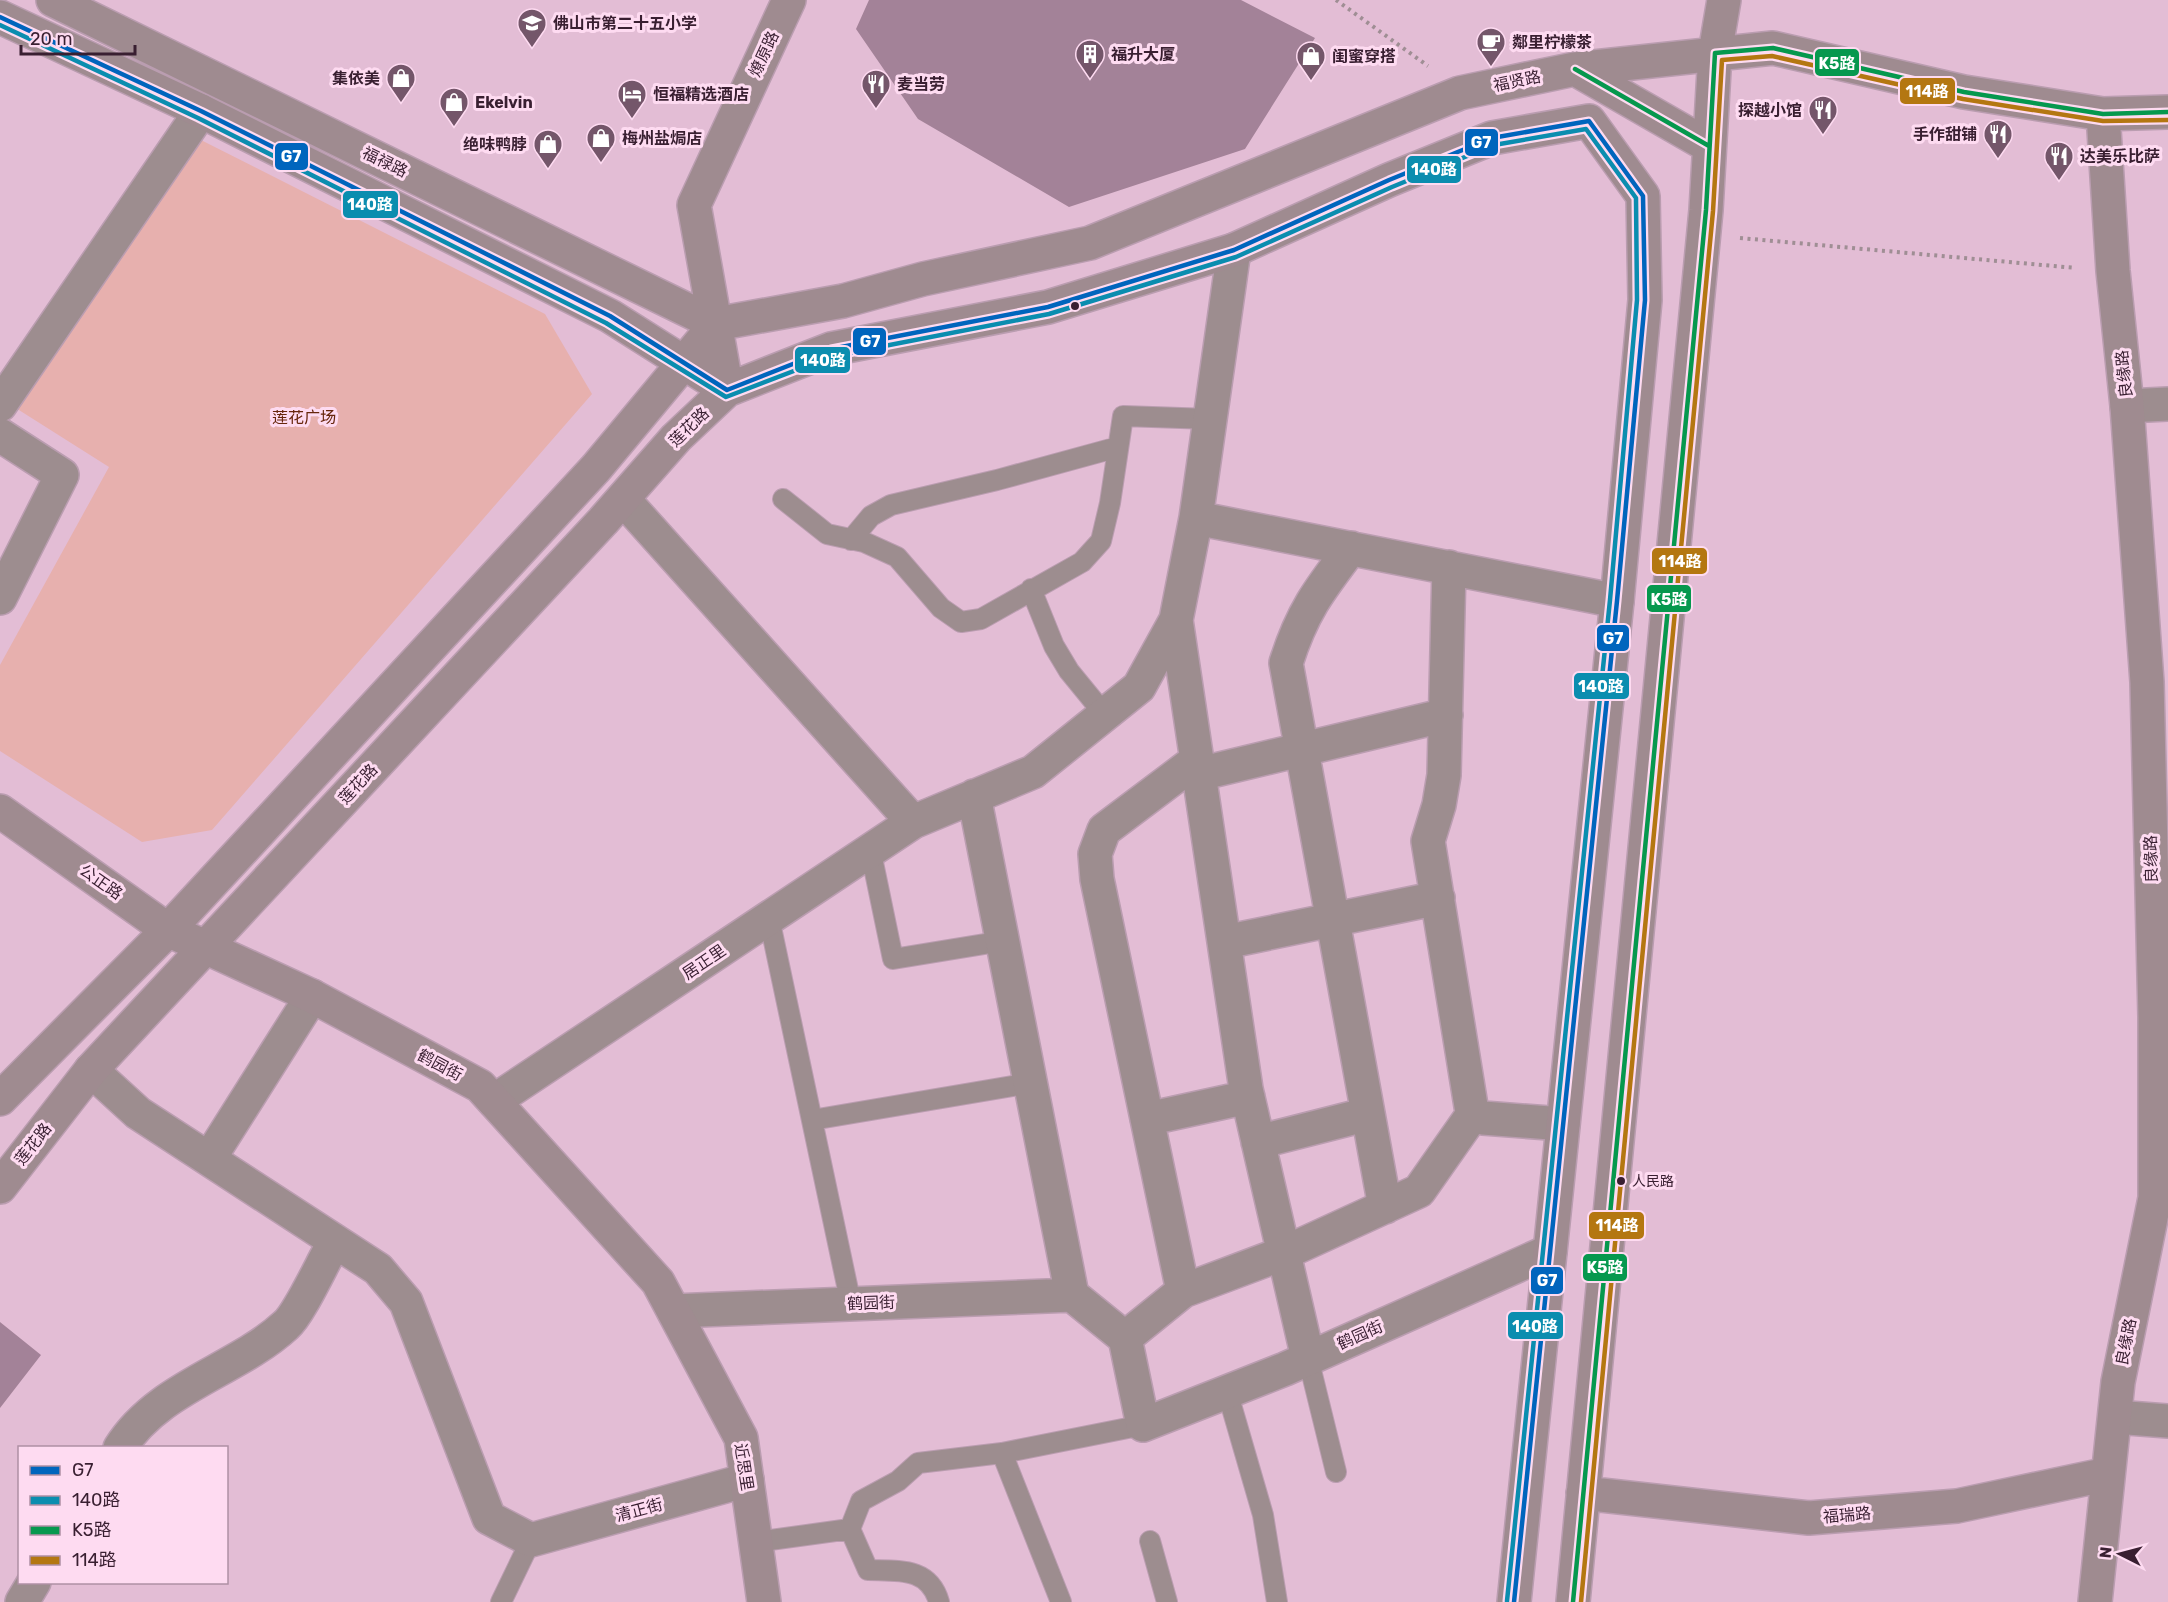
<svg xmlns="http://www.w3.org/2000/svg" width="2168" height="1602" font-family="Rubik,'Noto Sans SC',sans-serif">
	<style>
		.green { fill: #e7b0ae }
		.building { fill: #a38298 }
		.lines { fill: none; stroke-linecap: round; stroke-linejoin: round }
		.lane-casing { stroke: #ba9db0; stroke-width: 22 }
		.street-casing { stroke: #ba9db0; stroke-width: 36 }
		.secondary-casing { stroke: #ba9db0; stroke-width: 36 }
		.path { stroke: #9f8e94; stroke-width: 4; stroke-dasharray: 3 4.5; stroke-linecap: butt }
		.lane { stroke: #9d8d8f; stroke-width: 20 }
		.street { stroke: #9d8d8f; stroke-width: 33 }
		.secondary { stroke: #9f8b90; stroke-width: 33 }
		.bus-1-casing { stroke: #fedbf1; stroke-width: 9 }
		.bus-2-casing { stroke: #fedbf1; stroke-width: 9 }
		.bus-3-casing { stroke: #fedbf1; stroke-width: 9 }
		.bus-4-casing { stroke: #fedbf1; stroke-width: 9 }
		.bus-1 { stroke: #0065bd; stroke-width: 4.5 }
		.bus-2 { stroke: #0b8daf; stroke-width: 4.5 }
		.bus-3 { stroke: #06984e; stroke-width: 4.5 }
		.bus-4 { stroke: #b47711; stroke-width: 4.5 }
		.bus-dot { fill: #391f31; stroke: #fedbf1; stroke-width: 2 }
		.labels { text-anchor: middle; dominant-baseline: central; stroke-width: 6; stroke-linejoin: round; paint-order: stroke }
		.bus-label { font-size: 14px; fill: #391f31; stroke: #fedbf1; text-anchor: start }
		.poi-label { font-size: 16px; font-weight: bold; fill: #391f31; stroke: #fedbf1; text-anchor: start }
		.street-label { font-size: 16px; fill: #391f31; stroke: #fedbf1 }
		.park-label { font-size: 16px; fill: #67260c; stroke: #fedbf1 }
		.line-badge { stroke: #fedbf1; stroke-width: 2 }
		.badge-label { font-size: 16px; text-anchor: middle; font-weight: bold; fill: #fff }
	</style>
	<rect width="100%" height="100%" fill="#e3bdd5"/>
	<path class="green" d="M 191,135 L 545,314 L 592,394 L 212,830 L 142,842 L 0,751 L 0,665 L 109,467 L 11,405 Z"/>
	<path class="building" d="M 869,0 L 1241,0 L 1315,38 L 1245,149 L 1069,207 L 918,119 L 856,29 Z
		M 0,1322 L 41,1355 L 0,1408 Z"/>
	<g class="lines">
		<g class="lane-casing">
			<path id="lane" d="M 783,499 L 827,534 L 864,542 L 897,557 L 941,608 L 961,622 L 981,619 L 1082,562 L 1101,541 L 1110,503 L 1123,416 L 1210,419
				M 851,540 L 871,516 L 891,505 L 997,480 L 1118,447
				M 1031,589 L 1054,646 L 1069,671 L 1105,715
				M 871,853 L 893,959 L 1003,941
				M 769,918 L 851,1304
				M 812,1120 L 1031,1083
				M 1308,1358 L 1336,1472
				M 1227,1391 L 1263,1515 L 1277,1602
				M 1002,1453 L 1061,1602
				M 850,1529 L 868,1570 C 899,1571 929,1567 939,1602
				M 1150,1541 L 1167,1602
				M 756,1542 L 850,1529 L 861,1501 L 898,1481 L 918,1463 L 1002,1453 L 1143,1425
				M 501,1602 L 531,1540"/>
		</g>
		<g class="street-casing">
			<path id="street" d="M 0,405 L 201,111
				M 2127,406 L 2168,404
				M 0,435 L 62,475 L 0,598
				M 623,499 L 913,822
				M 1196,518 L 1617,601
				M 1351,548 C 1319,590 1302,612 1286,663 L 1385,1207
				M 1449,567 L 1444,775 L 1439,805 L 1428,841 L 1471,1106 L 1473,1114 L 1483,1118 L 1563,1124
				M 1176,620 L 1246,1089 L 1308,1358
				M 1199,774 L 1446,715
				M 974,796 L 1072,1295
				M 1225,942 L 1438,898
				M 91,1070 L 138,1113 L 378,1269 L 406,1302 L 489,1518 L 531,1540 L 747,1480
				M 494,1101 L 913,822 L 1033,772 L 1139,687 L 1176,620 L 1196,518 L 1234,250
				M 1147,1119 L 1248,1097
				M 1258,1142 L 1368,1114
				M 209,1159 L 312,996
				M 1183,1291 L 1097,879 L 1095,854 L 1104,830 L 1197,760
				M 674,1311 L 1072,1295 L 1125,1338 L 1143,1425 L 1285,1369 L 1550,1251
				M 1125,1338 L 1183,1291 L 1284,1253 L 1419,1191 L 1473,1114
				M 2115,1417 L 2168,1421
				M 120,1448 C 158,1387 236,1371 286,1325 C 300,1313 324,1259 335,1241
				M 22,1602 L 34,1582"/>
		</g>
		<g class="secondary-casing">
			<path id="secondary" d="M 53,0 L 716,324
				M 0,17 L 201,111 L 610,316 L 727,390
				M 1575,69 L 1709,146
				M 716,324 L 843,301 L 923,279 L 1090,243 L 1460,93 L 1575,69 L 1773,48 L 1964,92 L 2103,114 L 2168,112
				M 727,390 L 694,205 L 789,0
				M 0,811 L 168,930 L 312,996 L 480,1086 L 658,1282 L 741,1438 L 764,1602
				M 0,1099 L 168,930 L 596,468 L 716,324
				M 0,1187 L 91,1070 L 603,521 L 676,438 L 727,390 L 831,349 L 1048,307 L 1234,250 L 1389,180 L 1492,138 L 1589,121 L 1643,196 L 1645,300 L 1617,601 L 1514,1602
				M 1583,1493 L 1809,1518 L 1957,1506 L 2108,1474
				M 1573,1602 L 1706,210 L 1715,53 L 1724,0
				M 2095,1602 L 2118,1382 L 2155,1198 L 2155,1017 L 2147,682 L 2127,406 L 2113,271 L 2103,114"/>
		</g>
		<path class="path" d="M 1336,0 L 1428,66
			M 1740,238 L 2076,268"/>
		<use href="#lane" class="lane"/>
		<use href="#street" class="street"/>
		<use href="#secondary" class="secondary"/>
		<g class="bus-1-casing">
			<path id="bus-1" d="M 0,17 L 201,111 L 610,316 L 727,390 L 831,349 L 1048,307 L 1234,250 L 1389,180 L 1492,138 L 1589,121 L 1643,196 L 1645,300 L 1617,601 L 1514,1602"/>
		</g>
		<g class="bus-2-casing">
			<path id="bus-2" d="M 0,25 L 198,118 L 606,323 L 726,397 L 833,356 L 1049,314 L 1236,257 L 1392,187 L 1494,145 L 1586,129 L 1636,198 L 1637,300 L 1610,600 L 1507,1601"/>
		</g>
		<g class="bus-3-casing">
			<path id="bus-3" d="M 1575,69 L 1709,146
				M 1573,1602 L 1706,210 L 1715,53 L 1773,48 L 1964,92 L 2103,114 L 2168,112"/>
		</g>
		<g class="bus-4-casing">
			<path id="bus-4" d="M 1581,1602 L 1713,211 L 1722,60 L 1772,56 L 1963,99 L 2103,121 L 2168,120"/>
		</g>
		<use href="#bus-1" class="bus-1"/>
		<use href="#bus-2" class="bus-2"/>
		<use href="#bus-3" class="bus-3"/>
		<use href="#bus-4" class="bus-4"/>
	</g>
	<defs>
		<g id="school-pin" transform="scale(1.5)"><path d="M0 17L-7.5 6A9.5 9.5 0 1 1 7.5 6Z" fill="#74566a" stroke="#fedbf1"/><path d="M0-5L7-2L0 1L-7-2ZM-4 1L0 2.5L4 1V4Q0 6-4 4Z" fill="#fff"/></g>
		<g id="cafe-pin" transform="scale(1.5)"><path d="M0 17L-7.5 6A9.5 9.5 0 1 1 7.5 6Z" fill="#74566a" stroke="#fedbf1"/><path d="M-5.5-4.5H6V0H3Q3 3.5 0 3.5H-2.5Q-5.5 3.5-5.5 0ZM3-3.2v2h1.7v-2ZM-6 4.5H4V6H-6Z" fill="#fff"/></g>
		<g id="building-pin" transform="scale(1.5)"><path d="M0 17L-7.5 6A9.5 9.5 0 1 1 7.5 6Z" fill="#74566a" stroke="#fedbf1"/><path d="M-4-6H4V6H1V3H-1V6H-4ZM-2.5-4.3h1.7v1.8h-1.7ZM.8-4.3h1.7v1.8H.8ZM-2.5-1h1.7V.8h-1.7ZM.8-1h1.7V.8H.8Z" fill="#fff"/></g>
		<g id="shop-pin" transform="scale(1.5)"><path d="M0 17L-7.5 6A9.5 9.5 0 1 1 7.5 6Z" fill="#74566a" stroke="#fedbf1"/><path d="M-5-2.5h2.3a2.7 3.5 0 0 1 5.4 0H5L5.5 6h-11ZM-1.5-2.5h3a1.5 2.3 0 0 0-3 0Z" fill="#fff"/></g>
		<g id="restaurant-pin" transform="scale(1.5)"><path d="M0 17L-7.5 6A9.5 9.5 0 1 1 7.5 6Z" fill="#74566a" stroke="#fedbf1"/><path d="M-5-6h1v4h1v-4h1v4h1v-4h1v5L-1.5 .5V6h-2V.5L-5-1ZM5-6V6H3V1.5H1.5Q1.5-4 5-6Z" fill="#fff"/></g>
		<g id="hotel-pin" transform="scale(1.5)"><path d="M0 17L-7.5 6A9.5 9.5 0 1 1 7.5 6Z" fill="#74566a" stroke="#fedbf1"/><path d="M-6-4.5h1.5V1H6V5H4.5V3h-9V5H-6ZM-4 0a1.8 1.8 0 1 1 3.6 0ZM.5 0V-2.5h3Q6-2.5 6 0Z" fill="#fff"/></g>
	</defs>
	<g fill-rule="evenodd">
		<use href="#school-pin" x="532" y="23"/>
		<use href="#cafe-pin" x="1491" y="42"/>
		<use href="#building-pin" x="1090" y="54"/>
		<use href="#shop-pin" x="1311" y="56"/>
		<use href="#shop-pin" x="401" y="78"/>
		<use href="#restaurant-pin" x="876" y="84"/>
		<use href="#hotel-pin" x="632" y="94"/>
		<use href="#shop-pin" x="454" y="102"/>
		<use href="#restaurant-pin" x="1823" y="110"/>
		<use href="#restaurant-pin" x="1998" y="134"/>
		<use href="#shop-pin" x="601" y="138"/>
		<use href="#shop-pin" x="548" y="144"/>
		<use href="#restaurant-pin" x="2059" y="156"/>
	</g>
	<g class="bus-dot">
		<circle cx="1075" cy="306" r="5"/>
		<circle cx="1621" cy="1181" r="5"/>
	</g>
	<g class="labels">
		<g class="bus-label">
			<text x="1632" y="1181">人民路</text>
		</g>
		<g class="poi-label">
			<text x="553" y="23">佛山市第二十五小学</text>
			<text x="1512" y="42">鄰里柠檬茶</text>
			<text x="1111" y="54">福升大厦</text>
			<text x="1332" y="56">闺蜜穿搭</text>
			<text x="380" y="78" text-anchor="end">集依美</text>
			<text x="897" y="84">麦当劳</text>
			<text x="653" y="94">恒福精选酒店</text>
			<text x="475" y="102">Ekelvin</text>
			<text x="1802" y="110" text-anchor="end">探越小馆</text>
			<text x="1977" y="134" text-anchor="end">手作甜铺</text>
			<text x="622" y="138">梅州盐焗店</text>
			<text x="527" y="144" text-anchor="end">绝味鸭脖</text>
			<text x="2080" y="156">达美乐比萨</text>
		</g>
		<g class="street-label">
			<text transform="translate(764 54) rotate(-65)">燎原路</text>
			<text transform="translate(1517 81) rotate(-12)">福贤路</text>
			<text transform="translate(385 162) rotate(26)">福禄路</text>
			<text transform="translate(2124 374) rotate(-96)">良缘路</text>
			<text transform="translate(689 427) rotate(-44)">莲花路</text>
			<text transform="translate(358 784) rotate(-47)">莲花路</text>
			<text transform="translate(2151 859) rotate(-91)">良缘路</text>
			<text transform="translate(101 882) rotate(35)">公正路</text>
			<text transform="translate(704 962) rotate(-34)">居正里</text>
			<text transform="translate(440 1065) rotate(28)">鹤园街</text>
			<text transform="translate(33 1144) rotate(-52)">莲花路</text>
			<text transform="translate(871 1303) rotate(-2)">鹤园街</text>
			<text transform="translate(1360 1335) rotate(-24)">鹤园街</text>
			<text transform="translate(2126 1342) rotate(-79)">良缘路</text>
			<text transform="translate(744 1467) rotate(81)">近思里</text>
			<text transform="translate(639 1510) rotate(-15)">清正街</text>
			<text transform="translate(1847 1515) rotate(-5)">福瑞路</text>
		</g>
		<g class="park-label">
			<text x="304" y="417">莲花广场</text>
		</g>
	</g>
	<g class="line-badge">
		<rect x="1814" y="48" width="46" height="29" rx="6" fill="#06984e"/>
		<rect x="1899" y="77" width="57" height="28" rx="6" fill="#b47711"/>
		<rect x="1464" y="128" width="35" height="29" rx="6" fill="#0065bd"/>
		<rect x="274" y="142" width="35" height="29" rx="6" fill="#0065bd"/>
		<rect x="1406" y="155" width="56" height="29" rx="6" fill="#0b8daf"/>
		<rect x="342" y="190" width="57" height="29" rx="6" fill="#0b8daf"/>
		<rect x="852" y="327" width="35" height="29" rx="6" fill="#0065bd"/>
		<rect x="794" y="346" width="57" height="28" rx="6" fill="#0b8daf"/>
		<rect x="1651" y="547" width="57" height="28" rx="6" fill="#b47711"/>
		<rect x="1646" y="584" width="46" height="29" rx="6" fill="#06984e"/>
		<rect x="1596" y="624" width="34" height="28" rx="6" fill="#0065bd"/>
		<rect x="1573" y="672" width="57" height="28" rx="6" fill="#0b8daf"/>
		<rect x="1588" y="1211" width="57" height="29" rx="6" fill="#b47711"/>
		<rect x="1582" y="1253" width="46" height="29" rx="6" fill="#06984e"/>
		<rect x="1530" y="1266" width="34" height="29" rx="6" fill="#0065bd"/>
		<rect x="1507" y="1311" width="57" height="29" rx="6" fill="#0b8daf"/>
	</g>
	<g class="badge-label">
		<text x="1837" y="69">K5路</text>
		<text x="1927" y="97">114路</text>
		<text x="1481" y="148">G7</text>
		<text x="291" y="162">G7</text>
		<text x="1434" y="175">140路</text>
		<text x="370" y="210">140路</text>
		<text x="870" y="347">G7</text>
		<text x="823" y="366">140路</text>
		<text x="1680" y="567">114路</text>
		<text x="1669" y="605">K5路</text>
		<text x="1613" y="644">G7</text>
		<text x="1601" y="692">140路</text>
		<text x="1617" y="1231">114路</text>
		<text x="1605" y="1273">K5路</text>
		<text x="1547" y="1286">G7</text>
		<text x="1535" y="1332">140路</text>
	</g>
	<rect x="18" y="1446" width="210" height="138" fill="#fedbf1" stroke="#af90a4" stroke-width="1.5"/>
	<rect x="30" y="1466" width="30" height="9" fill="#0065bd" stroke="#af90a4" stroke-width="1.5"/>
	<text x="72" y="1476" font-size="18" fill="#391f31">G7</text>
	<rect x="30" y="1496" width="30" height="9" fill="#0b8daf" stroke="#af90a4" stroke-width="1.5"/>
	<text x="72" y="1506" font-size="18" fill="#391f31">140路</text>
	<rect x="30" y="1526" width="30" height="9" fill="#06984e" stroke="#af90a4" stroke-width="1.5"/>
	<text x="72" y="1536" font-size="18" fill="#391f31">K5路</text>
	<rect x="30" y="1556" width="30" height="9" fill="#b47711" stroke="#af90a4" stroke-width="1.5"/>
	<text x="72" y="1566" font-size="18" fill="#391f31">114路</text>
	<g transform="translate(2120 1554) rotate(276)" stroke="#fedbf1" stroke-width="4.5" paint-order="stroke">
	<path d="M0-4.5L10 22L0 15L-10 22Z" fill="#391f31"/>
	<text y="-9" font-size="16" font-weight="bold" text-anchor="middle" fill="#391f31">N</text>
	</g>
	<path d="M21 45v9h114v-9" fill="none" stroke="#391f31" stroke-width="3"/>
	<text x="30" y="45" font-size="18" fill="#391f31" stroke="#fedbf1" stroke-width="4.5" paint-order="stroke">20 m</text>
</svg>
